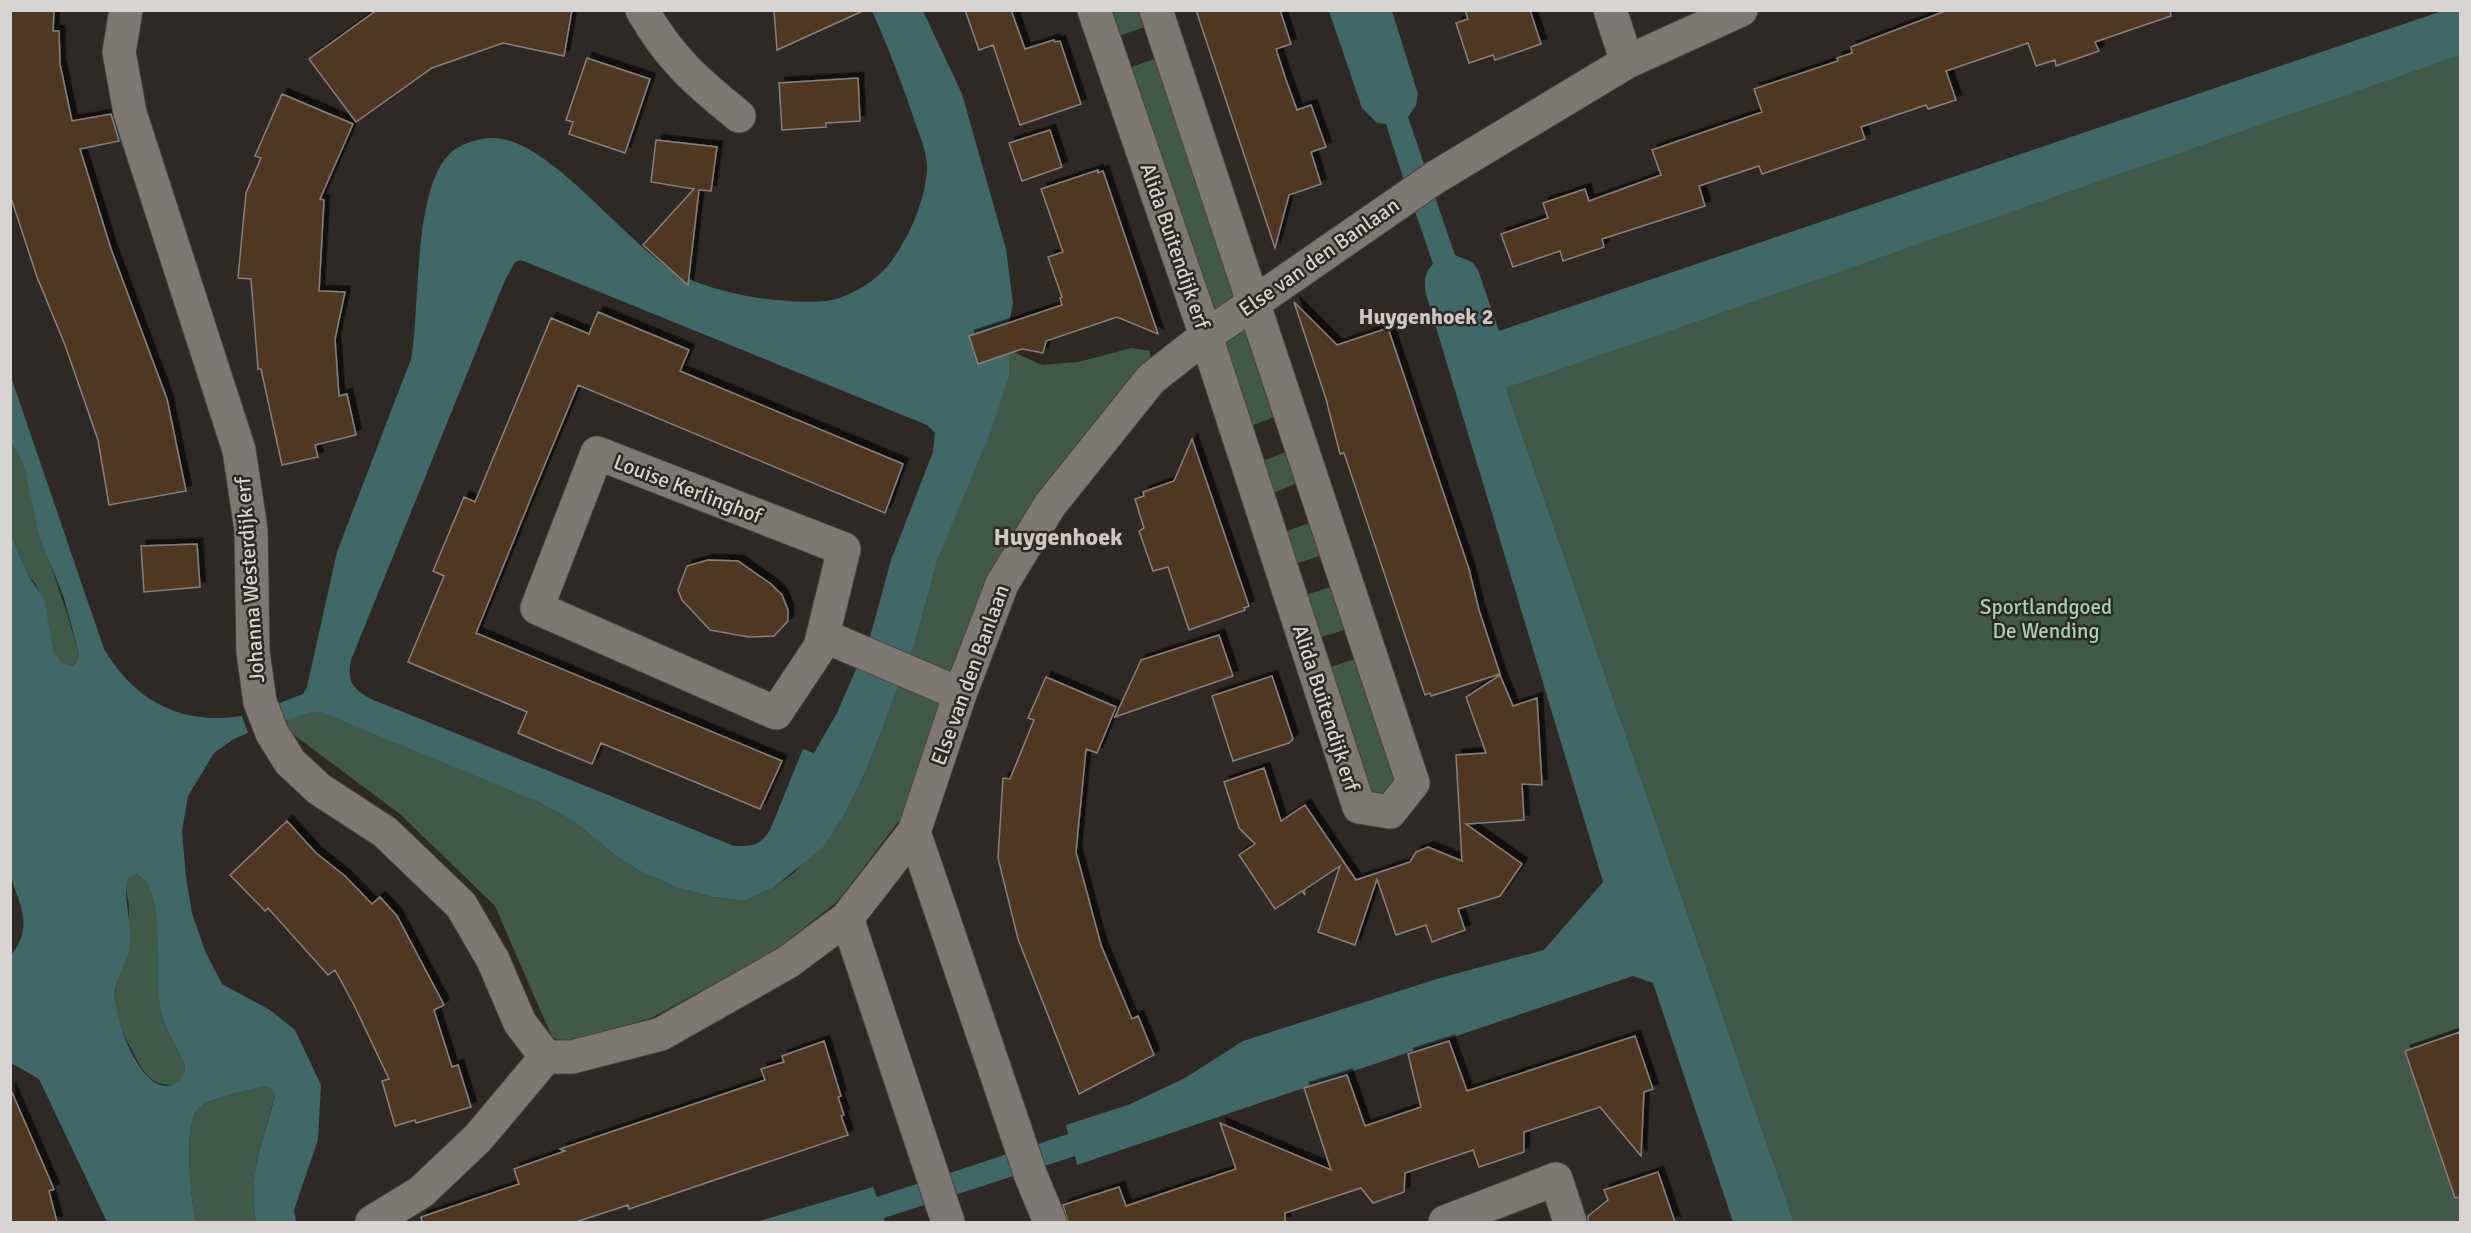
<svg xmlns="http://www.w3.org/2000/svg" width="2471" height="1233" font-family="Signika,sans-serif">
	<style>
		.green { fill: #415948 }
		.water { fill: #406869; fill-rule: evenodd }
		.building { fill: #4f3924; stroke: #86807a; stroke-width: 1.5; filter: url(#shadow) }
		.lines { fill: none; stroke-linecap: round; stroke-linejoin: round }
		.street-casing { stroke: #484440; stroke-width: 35 }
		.street { stroke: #7e7872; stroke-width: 33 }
		.labels { text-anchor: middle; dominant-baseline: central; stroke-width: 5; stroke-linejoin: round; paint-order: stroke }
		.street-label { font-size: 21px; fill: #d8d4d1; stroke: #2e2924 }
		.park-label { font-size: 21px; fill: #a1d5af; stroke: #2e2924 }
		.neighbourhood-label { font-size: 22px; font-weight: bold; fill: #cfc8c2; stroke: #2e2924 }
		.quarter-label { font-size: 24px; font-weight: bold; fill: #cfc8c2; stroke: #2e2924 }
	</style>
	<defs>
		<filter id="shadow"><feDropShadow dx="5.5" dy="-5.5" stdDeviation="0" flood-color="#0009"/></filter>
	</defs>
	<rect width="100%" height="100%" fill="#2e2924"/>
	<path class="green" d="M 1094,11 L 1156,11 L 1160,22 L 1104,41 Z
		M 2460,37 L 2460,1222 L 1794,1222 L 1506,388 Z
		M 1170,53 L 1289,411 L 1236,432 L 1124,70 Z
		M 1132,348 L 1150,351 L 1150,363 L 948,688 L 902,817 L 838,901 L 775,951 L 653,1017 L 568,1043 L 552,1037 L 495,906 L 400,814 L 278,723 L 303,694 L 537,801 L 576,823 L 616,856 L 642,872 L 678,888 L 713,897 L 744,901 L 773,888 L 794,873 L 847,810 L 868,766 L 915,643 L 938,558 L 1009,350 L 1042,365 L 1078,362 Z
		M 11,442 C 30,460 30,500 38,525 C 51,568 67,610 79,654 L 77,662 L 72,666 L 61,661 L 54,652 L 48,621 L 36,585 L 28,575 L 11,535 Z
		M 1301,446 L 1311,477 L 1258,500 L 1247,467 Z
		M 1324,518 L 1335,551 L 1295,564 L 1270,537 Z
		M 1346,582 L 1361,625 L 1305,642 L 1299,597 Z
		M 1370,654 L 1413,783 L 1359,807 L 1315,672 Z
		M 136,874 C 170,888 153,980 161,1011 C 165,1029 176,1046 184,1062 L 185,1071 L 179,1083 C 159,1089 148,1079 138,1062 C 130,1046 119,1029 116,1011 C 111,982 128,941 129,910 C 129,896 124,892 128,878 Z
		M 264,1086 L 271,1088 L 275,1094 C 264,1141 247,1172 256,1222 L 196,1222 C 191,1202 183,1123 198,1109 C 214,1096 244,1092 264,1086 Z"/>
	<path class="water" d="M 872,11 L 923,11 L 962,94 L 1006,249 L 1013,303 L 1009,323 L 1009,376 L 992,428 L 938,558 L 915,643 L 868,766 L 847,810 L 823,847 L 773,888 L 744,901 L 713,897 L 678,888 L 642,872 L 616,856 L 576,823 L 537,801 L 321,712 L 310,712 L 278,723 L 272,706 L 303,694 L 307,687 L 337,552 L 411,359 C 421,309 411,171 459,147 C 473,140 487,136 502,139 C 554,148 623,238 670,269 C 707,293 781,305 825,301 C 840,300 862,289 874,279 C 890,267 900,249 909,232 C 918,214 926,189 927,170 C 928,155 920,136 915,122 C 902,83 888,47 872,11 ZM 521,260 L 927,425 L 935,433 L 933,452 L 891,560 L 870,637 L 837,713 L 814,753 L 803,749 L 770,830 C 760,846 752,846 734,846 L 371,699 C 352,688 347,682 351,660 L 505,280 L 515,262 Z
		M 1329,11 L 1392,11 L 1418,94 L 1416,105 L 1408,117 L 1425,167 L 1404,181 L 1386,124 L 1377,123 L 1362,108 Z
		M 2442,11 L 2460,11 L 2460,55 L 1506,388 L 1794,1222 L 1733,1222 L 1653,983 L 1633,976 L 1077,1165 L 1075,1156 L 884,1218 L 885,1222 L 756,1222 L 873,1187 L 877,1197 L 1068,1134 L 1066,1125 L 1128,1105 L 1185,1078 L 1243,1041 L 1440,978 L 1544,950 L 1603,882 L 1426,294 C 1424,283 1424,273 1433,264 L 1415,211 L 1435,197 L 1455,255 L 1472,262 L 1478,270 L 1499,331 Z
		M 10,374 L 104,649 C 136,702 180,725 242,716 L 248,733 L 234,739 L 214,753 L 188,796 L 182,831 L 186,877 L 192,913 L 205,951 L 222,984 L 270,1010 L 295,1030 L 321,1085 L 318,1140 L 294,1210 L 296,1222 L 256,1222 C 247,1171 264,1142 275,1095 L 271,1088 L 264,1086 C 244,1092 213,1096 198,1109 C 183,1123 191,1202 196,1222 L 107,1222 L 39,1079 L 11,1063 L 11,955 C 34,927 20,905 10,875 L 11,535 L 28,575 L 44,600 L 54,652 L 61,661 L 72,666 L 77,662 L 79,654 L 64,598 L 39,535 L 25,470 L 19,454 L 11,442 ZM 136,874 C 169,887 153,980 161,1011 C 165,1029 176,1046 184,1062 L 185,1071 L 179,1082 C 175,1084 169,1086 165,1086 C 137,1084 112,1014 115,990 C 117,976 126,964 129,951 C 134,926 122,901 128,878 Z"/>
	<path class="building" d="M 10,10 L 54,10 L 53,31 L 59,31 L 60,64 L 72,121 L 111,114 L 119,141 L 80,149 L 111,249 L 167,399 L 186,491 L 109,505 L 98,440 L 65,345 L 37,277 L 10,195 Z
		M 377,10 L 572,10 L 564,56 L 503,43 L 432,68 L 356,122 L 309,59 Z
		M 774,10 L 865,10 L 777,50 Z
		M 965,10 L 1011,10 L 1025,49 L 1054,40 L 1055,42 L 1060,41 L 1081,104 L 1020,125 L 993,45 L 979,50 Z
		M 1196,10 L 1280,10 L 1291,44 L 1276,49 L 1286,80 L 1297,110 L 1311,105 L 1326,147 L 1311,152 L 1321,184 L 1289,195 L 1275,248 Z
		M 1465,10 L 1530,10 L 1541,44 L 1495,60 L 1493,55 L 1469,63 L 1456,23 L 1468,19 Z
		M 1948,10 L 2170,10 L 2171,16 L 2095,42 L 2099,51 L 2056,66 L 2055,60 L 2036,66 L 2028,43 L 1946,71 L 1956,100 L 1928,109 L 1926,105 L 1861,127 L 1865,139 L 1762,174 L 1759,166 L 1699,186 L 1705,206 L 1602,239 L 1604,247 L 1563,261 L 1560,251 L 1513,267 L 1501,234 L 1548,218 L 1543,203 L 1585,189 L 1589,201 L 1661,175 L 1652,150 L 1762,112 L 1754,89 L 1838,61 L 1837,58 L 1852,53 L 1851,47 Z
		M 587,58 L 650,79 L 625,153 L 569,134 L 573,122 L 566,120 Z
		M 858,78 L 860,121 L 826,123 L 826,127 L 782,130 L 779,83 Z
		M 282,94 L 353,124 L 320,199 L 324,200 L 319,291 L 345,292 L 335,339 L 339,396 L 347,394 L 356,435 L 315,445 L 318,457 L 282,465 L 261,369 L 258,369 L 251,279 L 238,278 L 246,193 L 261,158 L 255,156 Z
		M 1050,130 L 1062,167 L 1022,181 L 1009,143 Z
		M 656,140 L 717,147 L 711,191 L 699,190 L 688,285 L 643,245 L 694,189 L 651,182 Z
		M 1098,170 L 1098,173 L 1103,171 L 1158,334 L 1117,317 L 1046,341 L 1043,353 L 1022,349 L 978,364 L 969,336 L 1062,305 L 1060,298 L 1062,297 L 1048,257 L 1063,252 L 1041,189 Z
		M 1294,302 L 1337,345 L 1388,328 L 1469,569 L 1479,610 L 1500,674 L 1431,696 L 1430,693 L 1425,695 L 1344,453 L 1340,454 L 1326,399 Z
		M 598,312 L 689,350 L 680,371 L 903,464 L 885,513 L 578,385 L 533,493 L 476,633 L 782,761 L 760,809 L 601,743 L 592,764 L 553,748 L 518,733 L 527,712 L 408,662 L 444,576 L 433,571 L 464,497 L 475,502 L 551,318 L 589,334 Z
		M 1192,439 L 1249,606 L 1244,608 L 1245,610 L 1189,630 L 1168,567 L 1153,571 L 1139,531 L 1144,528 L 1135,499 L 1144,496 L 1143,492 L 1174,481 Z
		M 197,544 L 200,587 L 144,592 L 141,546 Z
		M 708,560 L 738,561 L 771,584 L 782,595 L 788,610 L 788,621 L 774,636 L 749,637 L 710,630 L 682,600 L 678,590 L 687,566 Z
		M 1219,635 L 1233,676 L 1115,717 L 1141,660 Z
		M 1500,675 L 1513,706 L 1537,698 L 1542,785 L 1522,784 L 1524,820 L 1466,824 L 1522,864 L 1500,896 L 1458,909 L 1465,930 L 1432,942 L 1426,925 L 1396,935 L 1377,879 L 1355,945 L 1318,932 L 1340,866 L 1304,890 L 1305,895 L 1302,891 L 1275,909 L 1239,855 L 1255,844 L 1239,828 L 1224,782 L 1264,768 L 1281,821 L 1305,805 L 1356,880 L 1410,862 L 1416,852 L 1428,847 L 1462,861 L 1456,755 L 1486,753 L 1466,697 Z
		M 1272,676 L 1293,739 L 1289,743 L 1233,761 L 1212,696 Z
		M 1046,677 L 1116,707 L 1097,753 L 1086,749 L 1076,852 L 1101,945 L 1132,1019 L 1138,1016 L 1154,1055 L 1079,1094 L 1018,939 L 998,858 L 1003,778 L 1010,779 L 1034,720 L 1028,718 Z
		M 287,821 L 316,853 L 345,876 L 372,904 L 380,897 L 397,916 L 444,1005 L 434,1010 L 452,1067 L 458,1065 L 471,1107 L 416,1123 L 415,1120 L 395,1126 L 382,1081 L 389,1079 L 354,1005 L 335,970 L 328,975 L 268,908 L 265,911 L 230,875 Z
		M 2460,1032 L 2460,1197 L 2455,1198 L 2405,1051 Z
		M 1635,1036 L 1653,1089 L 1644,1092 L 1641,1156 L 1600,1107 L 1524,1132 L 1524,1152 L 1479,1167 L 1473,1150 L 1405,1173 L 1404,1192 L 1373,1203 L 1361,1188 L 1285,1213 L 1285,1222 L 1068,1222 L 1063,1205 L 1119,1187 L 1126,1206 L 1236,1169 L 1220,1123 L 1331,1170 L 1304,1088 L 1347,1075 L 1365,1126 L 1421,1107 L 1408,1054 L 1449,1041 L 1467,1091 Z
		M 824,1041 L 841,1096 L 838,1097 L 844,1115 L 841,1116 L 848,1135 L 629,1209 L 628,1205 L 576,1222 L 422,1222 L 421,1217 L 519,1184 L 514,1169 L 565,1151 L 560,1149 L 765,1080 L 761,1069 L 784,1062 L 782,1056 Z
		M 10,1088 L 54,1189 L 49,1191 L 57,1222 L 10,1222 Z
		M 1658,1172 L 1675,1222 L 1588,1222 L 1588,1216 L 1608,1200 L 1604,1190 Z"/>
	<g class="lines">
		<g class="street-casing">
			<path id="street" d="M 126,10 L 119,52 L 130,113 L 239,450 L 251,530 L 253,652 L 260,702 L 272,733 L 290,762 L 319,789 L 385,832 L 461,905 L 493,960 L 520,1023 L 546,1057 L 572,1057 L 661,1034 L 788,962 L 847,918 L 914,832
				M 642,10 C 670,59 697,82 739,116
				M 1094,10 L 1206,336 L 1359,807 L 1390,812 L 1413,783 L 1156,10
				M 1610,10 L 1627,62
				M 597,453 L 844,549 L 820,647 L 776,713 L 537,608 Z
				M 824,636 L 960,694
				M 847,918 L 948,1222
				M 372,1222 L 421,1192 L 478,1138 L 546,1057
				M 1050,1222 L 1031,1176 L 914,832 L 960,694 L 1002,584 L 1050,505 L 1151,379 L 1206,336 L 1436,177 L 1627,62 L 1741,10
				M 1445,1222 L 1556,1179 L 1570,1222"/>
		</g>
		<use href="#street" class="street"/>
	</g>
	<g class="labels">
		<g class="street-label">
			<text transform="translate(1175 246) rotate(71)">Alida Buitendijk erf</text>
			<text transform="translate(1319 257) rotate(-35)">Else van den Banlaan</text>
			<text transform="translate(688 489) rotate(21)">Louise Kerlinghof</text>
			<text transform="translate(250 580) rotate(-94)">Johanna Westerdijk erf</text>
			<text transform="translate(970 675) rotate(-70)">Else van den Banlaan</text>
			<text transform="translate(1326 708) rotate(72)">Alida Buitendijk erf</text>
		</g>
		<g class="park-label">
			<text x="2046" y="607">Sportlandgoed<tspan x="2046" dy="24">De Wending</tspan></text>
		</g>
		<g class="neighbourhood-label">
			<text x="1426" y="316">Huygenhoek 2</text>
		</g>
		<g class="quarter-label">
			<text x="1058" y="537">Huygenhoek</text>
		</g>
	</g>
	<rect width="2471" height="1233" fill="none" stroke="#d8d4d1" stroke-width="24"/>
</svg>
